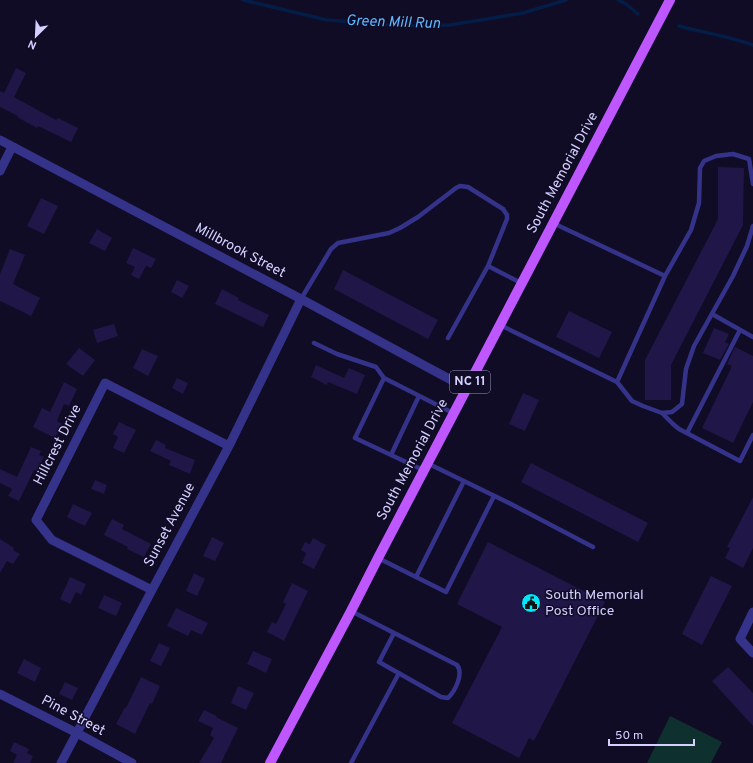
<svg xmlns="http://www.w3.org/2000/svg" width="753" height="763" font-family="Overpass,sans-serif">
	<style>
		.green { fill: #0e302e }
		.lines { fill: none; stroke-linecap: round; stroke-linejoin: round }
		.stream { stroke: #041d46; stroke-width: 3.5 }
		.building { fill: #201648 }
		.service { stroke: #343289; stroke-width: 4.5 }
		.minor { stroke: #343289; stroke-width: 9 }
		.primary { stroke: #be57ff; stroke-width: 10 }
		.labels { text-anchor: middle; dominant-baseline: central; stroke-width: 3; stroke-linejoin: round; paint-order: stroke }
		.shield { fill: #100c25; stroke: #9a95be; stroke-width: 1 }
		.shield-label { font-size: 13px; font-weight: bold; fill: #d5d0ff }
		.street-label { font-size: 14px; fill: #d5d0ff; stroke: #100c25 }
		.poi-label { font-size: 14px; fill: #d5d0ff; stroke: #100c25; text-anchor: start }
		.water-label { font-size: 15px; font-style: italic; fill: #5eb7ff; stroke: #100c25 }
	</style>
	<rect width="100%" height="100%" fill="#100c25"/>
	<path class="green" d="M 670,716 L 722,742 L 711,763 L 647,763 Z"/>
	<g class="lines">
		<path class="stream" d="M 243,0 L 327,20 L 405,26 L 450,25 L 523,13 L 566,0
			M 618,0 L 626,4 L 638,14
			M 679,26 C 704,33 729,36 753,45"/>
	</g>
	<path class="building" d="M 16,68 L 26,73 L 14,97 L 56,120 L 58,118 L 78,128 L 71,142 L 38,126 L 37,128 L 17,117 L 18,116 L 0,107 L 0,91 L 4,93 Z
		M 718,167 L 744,168 L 743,225 L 671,365 L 671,400 L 645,400 L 645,360 L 718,219 Z
		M 41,198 L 58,206 L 44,234 L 27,226 Z
		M 97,229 L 112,238 L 105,251 L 89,243 Z
		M 133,248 L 156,259 L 151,268 L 146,266 L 139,279 L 131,275 L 135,267 L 126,263 Z
		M 10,249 L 25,255 L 13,284 L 40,298 L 31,316 L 0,301 L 0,274 Z
		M 343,270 L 438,320 L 428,339 L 334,289 Z
		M 177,280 L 189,286 L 182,298 L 171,292 Z
		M 222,289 L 239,298 L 238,300 L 269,315 L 263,327 L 215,304 Z
		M 569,311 L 612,332 L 599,358 L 556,337 Z
		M 114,324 L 118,336 L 97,343 L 93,330 Z
		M 714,328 L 729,334 L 725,342 L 729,344 L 720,360 L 703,353 Z
		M 735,347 L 753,356 L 753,402 L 733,443 L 702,428 L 732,366 L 727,364 Z
		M 79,348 L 95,360 L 83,376 L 66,364 Z
		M 142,349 L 158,356 L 148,376 L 133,368 Z
		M 316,365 L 344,378 L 349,368 L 365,375 L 357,394 L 328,382 L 327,385 L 311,377 Z
		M 177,378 L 188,383 L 183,394 L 172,388 Z
		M 64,382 L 77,389 L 69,406 L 64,404 L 57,421 L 62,424 L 55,438 L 33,427 L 42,408 L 50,412 Z
		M 523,393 L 539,400 L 525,431 L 509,424 Z
		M 119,422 L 136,430 L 124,453 L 113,448 L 118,437 L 113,434 Z
		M 156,440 L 166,445 L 165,448 L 195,460 L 190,474 L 169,465 L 171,461 L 150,451 Z
		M 31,447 L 41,451 L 39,455 L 44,457 L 37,471 L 34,470 L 19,501 L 8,496 L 12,489 L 0,483 L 0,469 L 17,477 Z
		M 531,463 L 648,523 L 638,542 L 521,482 Z
		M 95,480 L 107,485 L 104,494 L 91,489 Z
		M 753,497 L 753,548 L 743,568 L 725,558 L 730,548 L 727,547 Z
		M 73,504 L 92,513 L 85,526 L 67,517 Z
		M 112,519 L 124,525 L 122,529 L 151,544 L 144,557 L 127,549 L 128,547 L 104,535 Z
		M 212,537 L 224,543 L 215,561 L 203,556 Z
		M 313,538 L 326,545 L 314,569 L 302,563 L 306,553 L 301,550 L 305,542 L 310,544 Z
		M 0,539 L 14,548 L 13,550 L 20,554 L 13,564 L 7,561 L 0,573 Z
		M 488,542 L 605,602 L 534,741 L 529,738 L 519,758 L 452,723 L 502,627 L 457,604 Z
		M 194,573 L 205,579 L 197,596 L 186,591 Z
		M 711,576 L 732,586 L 702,645 L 682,634 Z
		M 70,577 L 86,584 L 81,595 L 76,592 L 70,604 L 60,599 Z
		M 292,583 L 308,591 L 284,641 L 267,632 L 272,622 L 276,624 L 286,604 L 283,602 Z
		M 104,595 L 122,603 L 116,616 L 98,608 Z
		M 176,608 L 208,623 L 202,635 L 191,630 L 188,636 L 167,626 Z
		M 159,643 L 170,648 L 161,666 L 150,661 Z
		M 253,651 L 272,659 L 266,673 L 247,664 Z
		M 24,659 L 41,668 L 35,682 L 17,673 Z
		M 728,667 L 753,693 L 753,726 L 712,681 Z
		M 141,677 L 160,686 L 152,704 L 150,703 L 135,734 L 116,724 L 125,707 L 126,708 Z
		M 65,682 L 78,688 L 72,700 L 59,694 Z
		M 238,686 L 254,693 L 246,710 L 231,703 Z
		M 204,710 L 217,716 L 216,717 L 238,728 L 221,763 L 199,763 L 214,738 L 210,735 L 213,728 L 198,721 Z
		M 14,742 L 29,749 L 27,753 L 33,756 L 30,763 L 13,763 L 17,755 L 10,751 Z"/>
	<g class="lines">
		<path class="service" d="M 553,223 L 665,276 L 617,382
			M 488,266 L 521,283
			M 665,276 L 691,230 L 699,203 L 700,168 L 704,161 L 716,156 L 733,154 L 749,159 L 753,184
			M 301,299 L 331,249 L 338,243 L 389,233 L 400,228 L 418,217 L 456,188 L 460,186 L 468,187 L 503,209 L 507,215 L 507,219 L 488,266 L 448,338
			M 712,314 L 753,337
			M 500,325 L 617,382 L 632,401 L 643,406 L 662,413 L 672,412 L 682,404 L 686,369 L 694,346 L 733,276 L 747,246 L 753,226
			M 314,343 L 337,354 L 376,367 L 384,378
			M 662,413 L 673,424 L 679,429 L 740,461 L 753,435
			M 687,433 L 740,330
			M 391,455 L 419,396
			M 427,463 L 511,504 L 593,547
			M 423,470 L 355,438 L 384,378 L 453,413
			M 378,558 L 446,592 L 494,496
			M 416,577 L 464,481
			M 351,611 L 457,665 C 464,674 455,691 448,698 L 441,697 L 379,662 L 394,633
			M 351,763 L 399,673"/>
		<path class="minor" d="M 0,140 L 301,299 L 466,388
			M 0,171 L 12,147
			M 152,590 L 52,540 L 36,520 L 105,383 L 229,446
			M 753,612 L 740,639 L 753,653
			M 0,694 L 77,733 L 132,763
			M 61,763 L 152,590 L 229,446 L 301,299"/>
		<path class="primary" d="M 270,763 L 351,611 L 378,558 L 670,0"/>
	</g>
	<defs>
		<g id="civic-disc" transform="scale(1)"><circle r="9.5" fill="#00e6fb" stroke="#100c25"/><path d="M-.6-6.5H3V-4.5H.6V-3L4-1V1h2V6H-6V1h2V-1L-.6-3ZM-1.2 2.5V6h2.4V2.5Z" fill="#111"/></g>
	</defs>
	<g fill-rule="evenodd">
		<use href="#civic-disc" x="531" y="603"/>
	</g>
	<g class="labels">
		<rect class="shield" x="450" y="371" width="40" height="22" rx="3"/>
		<g class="shield-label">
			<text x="470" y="382">NC 11</text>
		</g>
		<g class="street-label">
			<text transform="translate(563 173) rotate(-62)">South Memorial Drive</text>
			<text transform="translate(240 251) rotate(28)">Millbrook Street</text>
			<text transform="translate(58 445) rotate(-63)">Hillcrest Drive</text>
			<text transform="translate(413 460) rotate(-62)">South Memorial Drive</text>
			<text transform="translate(170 525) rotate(-62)">Sunset Avenue</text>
			<text transform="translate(73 716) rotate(28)">Pine Street</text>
		</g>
		<g class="poi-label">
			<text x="545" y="595">South Memorial<tspan x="545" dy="16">Post Office</tspan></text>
		</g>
		<g class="water-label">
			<text transform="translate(393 23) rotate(2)">Green Mill Run</text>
		</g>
	</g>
	<g transform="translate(36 36) rotate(204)" stroke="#100c25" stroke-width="3" paint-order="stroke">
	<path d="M0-3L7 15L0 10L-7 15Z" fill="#d5d0ff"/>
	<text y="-6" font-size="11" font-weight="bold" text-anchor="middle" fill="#d5d0ff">N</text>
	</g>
	<path d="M609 739v6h85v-6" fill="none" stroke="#d5d0ff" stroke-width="2"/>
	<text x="615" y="739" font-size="12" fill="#d5d0ff" stroke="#100c25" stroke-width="3" paint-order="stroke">50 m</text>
</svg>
